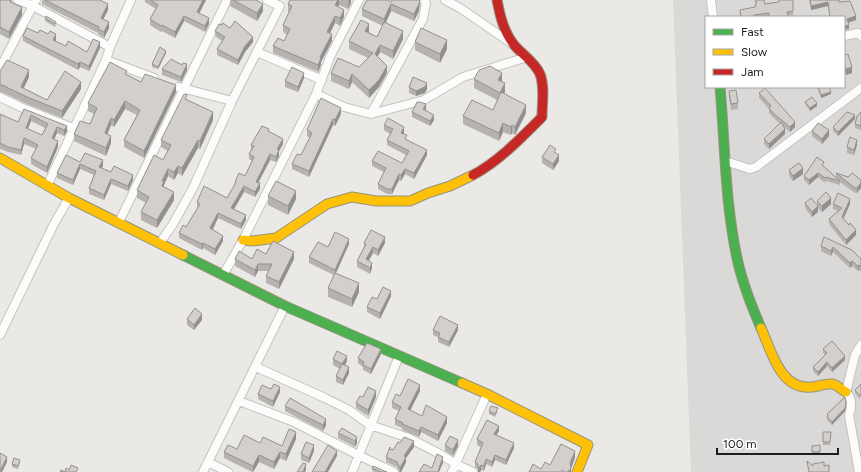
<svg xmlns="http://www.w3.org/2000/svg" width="861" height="472" font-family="Figtree,sans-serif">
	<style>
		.residential { fill: #dad9d7; fill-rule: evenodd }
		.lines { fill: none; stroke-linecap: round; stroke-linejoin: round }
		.street-casing { stroke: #c4c3c2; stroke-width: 10 }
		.fast-casing { stroke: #95957e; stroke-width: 11 }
		.slow-casing { stroke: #95957e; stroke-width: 11 }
		.jam-casing { stroke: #95957e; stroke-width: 11 }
		.street { stroke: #fcfcfb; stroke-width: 8 }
		.fast { stroke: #4caf50; stroke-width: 9 }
		.slow { stroke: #ffc107; stroke-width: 9 }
		.jam { stroke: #c62828; stroke-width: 9 }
		.wall { fill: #b5b2b0; fill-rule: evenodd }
		.shaded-wall { fill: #939190 }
		.building { fill: #d2cfcd; stroke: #939190; fill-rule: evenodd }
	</style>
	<rect width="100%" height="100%" fill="#ebe9e6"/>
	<path class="residential" d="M 673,0 L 861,0 L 861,472 L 691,472 ZM 706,17 L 844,17 L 844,87 L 706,87 Z"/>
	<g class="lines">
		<g class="street-casing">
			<path id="street" d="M 18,0 L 33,6 L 110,47
				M 445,0 L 460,8 L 511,43
				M 711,0 L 713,17
				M 844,36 L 858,33 L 861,36
				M 257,52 L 322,80
				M 106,60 L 154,78
				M 0,68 L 36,0
				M 178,87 L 232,101
				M 316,94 L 344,107 L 371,114 L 424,100 L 463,77 L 527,57
				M 0,97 L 25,109 L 73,128
				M 371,114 L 423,19 L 426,3 L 424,0
				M 725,161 L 750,169 L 756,167 L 861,88
				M 47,186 L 106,60 L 110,47 L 131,0
				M 119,222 L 227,0
				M 160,243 L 173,224 L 193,188 L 232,101 L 280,6 L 267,0
				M 223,275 L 243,240 L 316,94 L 330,57 L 359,0
				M 0,335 L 54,224 L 69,198
				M 256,367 L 325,398 L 349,410 L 370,425 L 409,438 L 438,453 L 456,464 L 473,472
				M 239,401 L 294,422 L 358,455 L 394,472
				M 208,462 L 228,472
				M 203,472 L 285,306
				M 352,472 L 399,356
				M 452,472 L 487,394
				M 859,472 L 849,415 C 852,407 853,399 846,392 L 855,355 L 861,345"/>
		</g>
		<g class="fast-casing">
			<path id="fast" d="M 720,87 C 725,144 725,202 737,258 C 742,282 751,305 761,328
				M 183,255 L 285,306 L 462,383"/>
		</g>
		<g class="slow-casing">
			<path id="slow" d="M 0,158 L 69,198 L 183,255
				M 243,240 L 253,241 L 276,238 L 327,204 L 352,197 L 376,201 L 410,201 L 428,193 L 450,186 L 473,175
				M 761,328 C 771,350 780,390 811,387 C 817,387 826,383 833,384 C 837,385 842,390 846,392
				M 462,383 L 487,394 L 588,445 L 577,472"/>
		</g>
		<g class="jam-casing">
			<path id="jam" d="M 473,175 C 499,161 521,138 542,117 C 542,103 545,87 540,74 C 535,62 523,55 515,46 C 504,33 500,16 497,0"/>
		</g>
		<use href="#street" class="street"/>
		<use href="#fast" class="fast"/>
		<use href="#slow" class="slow"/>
		<use href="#jam" class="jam"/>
	</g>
	<path class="wall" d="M 0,0 L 12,0 L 12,3 L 22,15 L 9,39 L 0,34 Z
		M 42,0 L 101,0 L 108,10 L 103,19 L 109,28 L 104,38 L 98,34 L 98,33 L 42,4 Z
		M 145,0 L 206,0 L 199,13 L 209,24 L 205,32 L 184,21 L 175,38 L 162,31 L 161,32 L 150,25 L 150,19 L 156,9 L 145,2 Z
		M 230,0 L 256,0 L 263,11 L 257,21 L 230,6 Z
		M 290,0 L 351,0 L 351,3 L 348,9 L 339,5 L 338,6 L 344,17 L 340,26 L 335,23 L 330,33 L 332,41 L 321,62 L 321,65 L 318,72 L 273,53 L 273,46 L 284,41 L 287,35 L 283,32 L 283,25 L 289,12 L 288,11 L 288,4 Z
		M 420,0 L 419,11 L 414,21 L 391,11 L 386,23 L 403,39 L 393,59 L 380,52 L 377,57 L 387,73 L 379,87 L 369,98 L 352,82 L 349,89 L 331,81 L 331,73 L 359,67 L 368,58 L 349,49 L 349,41 L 369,32 L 368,32 L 377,37 L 383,26 L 362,16 L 362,9 L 391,2 Z
		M 755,0 L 764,0 L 765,4 L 793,0 L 793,15 L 788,16 L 788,17 L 740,17 L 740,10 L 755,8 L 756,5 Z
		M 809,0 L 839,0 L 839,2 L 856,20 L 848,23 L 849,29 L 844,17 L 830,17 L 828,6 L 811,10 Z
		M 45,18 L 56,25 L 55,27 L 45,21 Z
		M 222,25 L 253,42 L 245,52 L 238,65 L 217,55 L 217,49 L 222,41 L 215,36 L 215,31 Z
		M 38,33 L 56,40 L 56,41 L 66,46 L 87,52 L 100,48 L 89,71 L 80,67 L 78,70 L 23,41 L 23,36 Z
		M 415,42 L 447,49 L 440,63 L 415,50 Z
		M 166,53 L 158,69 L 152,67 L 152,64 Z
		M 844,56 L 852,73 L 846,75 L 844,68 Z
		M 162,69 L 187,70 L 181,82 L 162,75 Z
		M 0,71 L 29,77 L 23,88 L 47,100 L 81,89 L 62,118 L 27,104 L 2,92 L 0,92 Z
		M 127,75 L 141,82 L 176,92 L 144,158 L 124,147 L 124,140 L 137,115 L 125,109 L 114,127 L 111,125 L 107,134 L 111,143 L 106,156 L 74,141 L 74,134 L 90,124 L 94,114 L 88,111 L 88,103 Z
		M 304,78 L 298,92 L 285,87 L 285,81 Z
		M 474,79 L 502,81 L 501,82 L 505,92 L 504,94 L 526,113 L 515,135 L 512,133 L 511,135 L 503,132 L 499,141 L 463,124 L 463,116 L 493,110 L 497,100 L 474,88 Z
		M 409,87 L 427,89 L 425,93 L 416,96 L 409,93 Z
		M 817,87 L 829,87 L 831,94 L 821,98 Z
		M 729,91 L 738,103 L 738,109 L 731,110 L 729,97 Z
		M 759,93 L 795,127 L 790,132 L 784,127 L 785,134 L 769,149 L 764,144 L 764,139 L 780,124 L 769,113 L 769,109 L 759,98 Z
		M 187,99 L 213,120 L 200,149 L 198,148 L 182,176 L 178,173 L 174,180 L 168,176 L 164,185 L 164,187 L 174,200 L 157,228 L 141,220 L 141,212 L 146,203 L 137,198 L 137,190 L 163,160 L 168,151 L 161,147 L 161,140 Z
		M 805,102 L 817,106 L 810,111 L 805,104 Z
		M 24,109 L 67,131 L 64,136 L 57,133 L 54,139 L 58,147 L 47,173 L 31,164 L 31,158 L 36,149 L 24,144 L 21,155 L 8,152 L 0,149 L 0,114 L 18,122 ZM 31,121 L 45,128 L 42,135 L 28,129 Z
		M 426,109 L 425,110 L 434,120 L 430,126 L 412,117 L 412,112 Z
		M 861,112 L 861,130 L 855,128 L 855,124 Z
		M 341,114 L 335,126 L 333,125 L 309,177 L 292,169 L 292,164 L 301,155 L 310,138 L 307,136 L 307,130 Z
		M 855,119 L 838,136 L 833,131 L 833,127 Z
		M 384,125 L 404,133 L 404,134 L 407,140 L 427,155 L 414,179 L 405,174 L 401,181 L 399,180 L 392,194 L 387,194 L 378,189 L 378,184 L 384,172 L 372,166 L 372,161 L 402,163 L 406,155 L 387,145 L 387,140 L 390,134 L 384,130 Z
		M 812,131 L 829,136 L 822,144 L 812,136 Z
		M 269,132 L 283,144 L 279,151 L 279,156 L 276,162 L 270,160 L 258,183 L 260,189 L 255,197 L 244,192 L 234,209 L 246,220 L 241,229 L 218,218 L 213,230 L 223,241 L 215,255 L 203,248 L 202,250 L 179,238 L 179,233 L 186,227 L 198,207 L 197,207 L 197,202 L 227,198 L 235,185 L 235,182 L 245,176 L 252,161 L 249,159 L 249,154 L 251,150 L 251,145 Z
		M 857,145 L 854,155 L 847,153 L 847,147 Z
		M 542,157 L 559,161 L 553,170 L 542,163 Z
		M 80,162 L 103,166 L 102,168 L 111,172 L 133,180 L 128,191 L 111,184 L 104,200 L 89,194 L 89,188 L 94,175 L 80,169 L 73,185 L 57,178 L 57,173 Z
		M 823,166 L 836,177 L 836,173 L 861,180 L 857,193 L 855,193 L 840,182 L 840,185 L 826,181 L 825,183 L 818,177 L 809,185 L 804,180 L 804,176 L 824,166 Z
		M 789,170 L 803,174 L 793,181 L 789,176 Z
		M 268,196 L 296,199 L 288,215 L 268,205 Z
		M 817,201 L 831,204 L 822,212 L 818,208 L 818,212 L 812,217 L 805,208 L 805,203 L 817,205 Z
		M 833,204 L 850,204 L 843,218 L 856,235 L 846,245 L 829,224 L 829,219 L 838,211 L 833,209 Z
		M 824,237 L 861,259 L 861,272 L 859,270 L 858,271 L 852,266 L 850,268 L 833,252 L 831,256 L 821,251 L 821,246 Z
		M 364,243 L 385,243 L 378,256 L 373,253 L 369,261 L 372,268 L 370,274 L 357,267 L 357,261 L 364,247 Z
		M 349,244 L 336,273 L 359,292 L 352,307 L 328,297 L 328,288 L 334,275 L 309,263 L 309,257 L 328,247 Z
		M 266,254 L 294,259 L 279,289 L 266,283 L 266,276 L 269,271 L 258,271 L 255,277 L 235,266 L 235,259 L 252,259 Z
		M 391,296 L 380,319 L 367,312 L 367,307 L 377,299 Z
		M 187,319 L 202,320 L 194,330 L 187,325 Z
		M 433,330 L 458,330 L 449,347 L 438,342 L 438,337 L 433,335 Z
		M 823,349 L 845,360 L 832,372 L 827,366 L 818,376 L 813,371 L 813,367 L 825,355 L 823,353 Z
		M 381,354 L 371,374 L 363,370 L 363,367 L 358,363 L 358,358 Z
		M 333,359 L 347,361 L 345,365 L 349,373 L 343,385 L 336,382 L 336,376 L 340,369 L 333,365 Z
		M 861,384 L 860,399 L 855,393 L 855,390 Z
		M 271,389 L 280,392 L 273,407 L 258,399 L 258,394 Z
		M 420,391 L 410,410 L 422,416 L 447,423 L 438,441 L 421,432 L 419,437 L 402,430 L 402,428 L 395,425 L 395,419 L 399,411 L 392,408 L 392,402 L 400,396 Z
		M 376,397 L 368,416 L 356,408 L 356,403 Z
		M 285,406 L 326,425 L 323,431 L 285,411 Z
		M 846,406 L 845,411 L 832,425 L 827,420 L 827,414 Z
		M 489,411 L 498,411 L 495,417 L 489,414 Z
		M 499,431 L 496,435 L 514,448 L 506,465 L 495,460 L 492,467 L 486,464 L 484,471 L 481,470 L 480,472 L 478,472 L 478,469 L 475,467 L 475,462 L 481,447 L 477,445 L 477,439 Z
		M 823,432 L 831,432 L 830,445 L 823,445 Z
		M 338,433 L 357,443 L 355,447 L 338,438 Z
		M 296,439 L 286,461 L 280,458 L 274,469 L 259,462 L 253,472 L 252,472 L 224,458 L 224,452 L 237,449 L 260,443 L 282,446 Z
		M 400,443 L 414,447 L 406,458 L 406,462 L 401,472 L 399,472 L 397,467 L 386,462 L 386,457 L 390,449 L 393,450 Z
		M 445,445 L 458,446 L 453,456 L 445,451 Z
		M 820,445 L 820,454 L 812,455 L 812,446 Z
		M 314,451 L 309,463 L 301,460 L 301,454 Z
		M 20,462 L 18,469 L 12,467 L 12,464 Z
		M 372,468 L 387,472 L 375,472 L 372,471 Z"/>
	<path class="shaded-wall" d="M 203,0 L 206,0 L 197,18 L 197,12 Z
		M 338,0 L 339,0 L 339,5 L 335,12 L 335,5 Z
		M 349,0 L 351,0 L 351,3 L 348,9 Z
		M 420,0 L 419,11 L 414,21 L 414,14 Z
		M 828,2 L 828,6 L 811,10 L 811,6 Z
		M 108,4 L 108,10 L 101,24 L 101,18 Z
		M 263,4 L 263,11 L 257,21 L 257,13 Z
		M 391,4 L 391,11 L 384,26 L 384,19 Z
		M 22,7 L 22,15 L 9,39 L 9,32 Z
		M 344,10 L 344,17 L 340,26 L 340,18 Z
		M 184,16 L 184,21 L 175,38 L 175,32 Z
		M 335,16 L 335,23 L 327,39 L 327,32 Z
		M 856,16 L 856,20 L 847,23 L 847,19 Z
		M 209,18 L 209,24 L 205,32 L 205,26 Z
		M 109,22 L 109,28 L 104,38 L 104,32 Z
		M 369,24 L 369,32 L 365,38 L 365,31 Z
		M 849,25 L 849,29 L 844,30 L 844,26 Z
		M 403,31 L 403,39 L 393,59 L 393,51 Z
		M 56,34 L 56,40 L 53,46 L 53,40 Z
		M 332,34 L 332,41 L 321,62 L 321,65 L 318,72 L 318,65 L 320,57 Z
		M 253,37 L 253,42 L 245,52 L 238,65 L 238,60 L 245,46 Z
		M 447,40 L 447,49 L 440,63 L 440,54 Z
		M 100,42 L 100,48 L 89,71 L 89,66 Z
		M 380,45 L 380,52 L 375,62 L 375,54 Z
		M 166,51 L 166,53 L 158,69 L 158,67 Z
		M 80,62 L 80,67 L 78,70 L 78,64 Z
		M 187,64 L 187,70 L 181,82 L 181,77 Z
		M 387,66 L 387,73 L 379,87 L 369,98 L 369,90 Z
		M 852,67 L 852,73 L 846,75 L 846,69 Z
		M 29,70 L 29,77 L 21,94 L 21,87 Z
		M 304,73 L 304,78 L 298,92 L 298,87 Z
		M 502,73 L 502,81 L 498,88 L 498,80 Z
		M 352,74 L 352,82 L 349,89 L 349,81 Z
		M 81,82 L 81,89 L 62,118 L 62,111 Z
		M 427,83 L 427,89 L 425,93 L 416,96 L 416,91 Z
		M 505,83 L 505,92 L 500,101 L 500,93 Z
		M 176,85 L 176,92 L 144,158 L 144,151 Z
		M 831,92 L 831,94 L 821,98 L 821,95 Z
		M 125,101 L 125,109 L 114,127 L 114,120 Z
		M 817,103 L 817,106 L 810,111 L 810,108 Z
		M 426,104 L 426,109 L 423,115 L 423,109 Z
		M 526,105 L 526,113 L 515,135 L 515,127 Z
		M 341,108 L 341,114 L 335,126 L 335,120 Z
		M 213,112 L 213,120 L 200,149 L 200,141 Z
		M 31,115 L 31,121 L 26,133 L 26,128 Z
		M 434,115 L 434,120 L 430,126 L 430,121 Z
		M 855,115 L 855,119 L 838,136 L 838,132 Z
		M 111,118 L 111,125 L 105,140 L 105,133 Z
		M 333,119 L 333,125 L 309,177 L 309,171 Z
		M 795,122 L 795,127 L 790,132 L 790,127 Z
		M 503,123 L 503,132 L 499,141 L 499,133 Z
		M 512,125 L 512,133 L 511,135 L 511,127 Z
		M 67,126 L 67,131 L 64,136 L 64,130 Z
		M 57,127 L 57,133 L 52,144 L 52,138 Z
		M 404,127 L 404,133 L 401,138 L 401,133 Z
		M 785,129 L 785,134 L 769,149 L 769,144 Z
		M 829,130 L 829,136 L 822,144 L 822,139 Z
		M 111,136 L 111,143 L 106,156 L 106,148 Z
		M 24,138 L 24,144 L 21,155 L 21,150 Z
		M 283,139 L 283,144 L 279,151 L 279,156 L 276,162 L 276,157 L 277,149 Z
		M 198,140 L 198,148 L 182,176 L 182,168 Z
		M 857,140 L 857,145 L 854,155 L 854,150 Z
		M 58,141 L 58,147 L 47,173 L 47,167 Z
		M 427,150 L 427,155 L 414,179 L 414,173 Z
		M 270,154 L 270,160 L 256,187 L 256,182 Z
		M 559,155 L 559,161 L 553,170 L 553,164 Z
		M 103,160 L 103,166 L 99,172 L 99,167 Z
		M 80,164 L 80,169 L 73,185 L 73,180 Z
		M 178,166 L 178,173 L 174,180 L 174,172 Z
		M 803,168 L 803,174 L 793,181 L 793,176 Z
		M 168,169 L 168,176 L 164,185 L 164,189 L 162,186 L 162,181 Z
		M 405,169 L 405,174 L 401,181 L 401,175 Z
		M 818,173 L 818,177 L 809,185 L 809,180 Z
		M 399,174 L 399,180 L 392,194 L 392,189 Z
		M 133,175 L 133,180 L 128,191 L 128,186 Z
		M 111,179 L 111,184 L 104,200 L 104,195 Z
		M 260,183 L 260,189 L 255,197 L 255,192 Z
		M 861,183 L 861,188 L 857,193 L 857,188 Z
		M 244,186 L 244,192 L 231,214 L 231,208 Z
		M 296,191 L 296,199 L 288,215 L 288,206 Z
		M 174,192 L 174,200 L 157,228 L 157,220 Z
		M 831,198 L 831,204 L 822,212 L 822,206 Z
		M 850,199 L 850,204 L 842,222 L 842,217 Z
		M 818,206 L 818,212 L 812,217 L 812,212 Z
		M 218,213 L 218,218 L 210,234 L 210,228 Z
		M 246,215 L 246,220 L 241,229 L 241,224 Z
		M 856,230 L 856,235 L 846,245 L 846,240 Z
		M 223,236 L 223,241 L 215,255 L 215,249 Z
		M 385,237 L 385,243 L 378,256 L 378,250 Z
		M 349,239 L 349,244 L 335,275 L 335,270 Z
		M 203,243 L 203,248 L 202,250 L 202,244 Z
		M 373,247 L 373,253 L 366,265 L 366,259 Z
		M 833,247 L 833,252 L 831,256 L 831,251 Z
		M 294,252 L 294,259 L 279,289 L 279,282 Z
		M 852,261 L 852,266 L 850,268 L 850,263 Z
		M 372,263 L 372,268 L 370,274 L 370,268 Z
		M 258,264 L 258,271 L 255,277 L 255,270 Z
		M 859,265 L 859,270 L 858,271 L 858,266 Z
		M 359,283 L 359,292 L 352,307 L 352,299 Z
		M 391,291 L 391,296 L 380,319 L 380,313 Z
		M 202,314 L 202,320 L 194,330 L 194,325 Z
		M 458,325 L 458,330 L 449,347 L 449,342 Z
		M 381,349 L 381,354 L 371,374 L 371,369 Z
		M 347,356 L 347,361 L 342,370 L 342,364 Z
		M 845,356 L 845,360 L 832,372 L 832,368 Z
		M 827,362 L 827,366 L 818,376 L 818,372 Z
		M 349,367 L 349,373 L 343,385 L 343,380 Z
		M 420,385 L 420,391 L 408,415 L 408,409 Z
		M 280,387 L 280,392 L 273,407 L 273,401 Z
		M 376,391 L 376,397 L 368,416 L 368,410 Z
		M 846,403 L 845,411 L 832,425 L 832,422 Z
		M 447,417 L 447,423 L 438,441 L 438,435 Z
		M 326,419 L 326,425 L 323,431 L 323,425 Z
		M 499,426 L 499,431 L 494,439 L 494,434 Z
		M 421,427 L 421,432 L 419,437 L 419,431 Z
		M 296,432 L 296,439 L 286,461 L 286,454 Z
		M 357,437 L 357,443 L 355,447 L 355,441 Z
		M 458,440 L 458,446 L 453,456 L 453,450 Z
		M 414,441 L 414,447 L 406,458 L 406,462 L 401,472 L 400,472 L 400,468 L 404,456 Z
		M 514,443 L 514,448 L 506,465 L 506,460 Z
		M 314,445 L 314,451 L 309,463 L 309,458 Z
		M 337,451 L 337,456 L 328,472 L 325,472 Z
		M 575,451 L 575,458 L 571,469 L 571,472 L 568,472 L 570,463 Z
		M 280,452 L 280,458 L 274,469 L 274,462 Z
		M 259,455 L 259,462 L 253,472 L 253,466 Z
		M 495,455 L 495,460 L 492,467 L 492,462 Z
		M 7,457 L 7,462 L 2,472 L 0,472 Z
		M 443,457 L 443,463 L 439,472 L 438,471 Z
		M 486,459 L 486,464 L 484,471 L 484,466 Z
		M 306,464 L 306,470 L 305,472 L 303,472 Z
		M 481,465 L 481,470 L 480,472 L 478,472 L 478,469 Z"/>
	<path class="building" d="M 0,0 L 11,0 L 10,2 L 22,7 L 9,32 L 0,27 Z
		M 45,0 L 100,0 L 108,4 L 101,18 L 109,22 L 104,32 L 98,29 L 99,27 Z
		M 151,0 L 203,0 L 197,12 L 209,18 L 205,26 L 184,16 L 175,32 L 162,25 L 161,26 L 150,19 L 158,5 Z
		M 233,0 L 256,0 L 263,4 L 257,13 Z
		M 290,0 L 338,0 L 335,5 L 344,10 L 340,18 L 335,16 L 327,32 L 332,34 L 320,57 L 321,58 L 318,65 L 273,46 L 278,38 L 284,41 L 290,29 L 283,25 L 292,6 L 288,4 Z
		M 367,0 L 388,0 L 391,2 L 392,0 L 420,0 L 419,4 L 414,14 L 391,4 L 384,19 L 362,9 Z
		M 756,0 L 764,0 L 765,4 L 779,2 L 779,0 L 793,0 L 793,11 L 787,12 L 788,17 L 769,17 L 769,13 L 754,15 L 754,17 L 741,17 L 740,10 L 755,7 L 755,5 L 756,5 Z
		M 810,0 L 839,0 L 839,2 L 850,1 L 856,16 L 847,19 L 849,25 L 844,26 L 844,17 L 830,17 L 828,2 L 811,6 Z
		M 46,16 L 56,22 L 55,24 L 45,18 Z
		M 361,20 L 369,24 L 365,31 L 377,37 L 384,22 L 403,31 L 393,51 L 380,45 L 375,54 L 387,66 L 379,80 L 369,90 L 352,74 L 349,81 L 331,73 L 338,58 L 359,67 L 373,53 L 349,41 Z
		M 235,21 L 253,37 L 245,46 L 238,60 L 217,49 L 225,37 L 215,31 L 219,24 L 222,25 L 223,23 L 230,28 Z
		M 27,28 L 38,33 L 40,30 L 48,34 L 50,31 L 56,34 L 53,40 L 66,46 L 68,41 L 87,52 L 93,39 L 100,42 L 89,66 L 80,62 L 78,64 L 23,36 Z
		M 421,28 L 447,40 L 440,54 L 415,42 Z
		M 160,47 L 166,51 L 158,67 L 152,64 Z
		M 848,54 L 852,67 L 846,69 L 844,63 L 844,56 Z
		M 171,59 L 182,65 L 183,63 L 187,64 L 181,77 L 162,69 Z
		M 7,60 L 29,70 L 21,87 L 47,100 L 65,71 L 81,82 L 62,111 L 27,97 L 2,85 L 0,85 L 0,71 Z
		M 110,62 L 127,71 L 125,74 L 141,82 L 145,74 L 176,85 L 144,151 L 124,140 L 140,110 L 125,101 L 114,120 L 111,118 L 105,133 L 111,136 L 106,148 L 74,134 L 80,121 L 90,124 L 97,108 L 88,103 Z
		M 490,66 L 502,73 L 498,80 L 505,83 L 500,93 L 474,79 L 479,70 Z
		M 292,67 L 304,73 L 298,87 L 285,81 Z
		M 413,77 L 427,83 L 425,87 L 416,91 L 409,87 Z
		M 818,87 L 829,87 L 831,92 L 821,95 Z
		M 765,88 L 795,122 L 790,127 L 773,113 L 769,108 L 771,106 L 759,93 Z
		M 736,90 L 738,103 L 731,104 L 729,91 Z
		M 501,92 L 526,105 L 515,127 L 512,125 L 511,127 L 503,123 L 499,133 L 463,116 L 472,100 L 493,110 Z
		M 184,94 L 187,95 L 185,99 L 213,112 L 200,141 L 198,140 L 182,168 L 178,166 L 174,172 L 168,169 L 162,181 L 164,181 L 162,186 L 174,192 L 157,220 L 141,212 L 149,197 L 137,190 L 154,155 L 163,160 L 171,145 L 161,140 Z
		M 812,97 L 817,103 L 810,108 L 805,102 Z
		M 321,98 L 341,108 L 335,120 L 333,119 L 309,171 L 292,164 L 297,154 L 301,155 L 312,133 L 307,130 Z
		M 417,102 L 420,102 L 426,104 L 423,109 L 434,115 L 430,121 L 412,112 Z
		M 24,109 L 67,126 L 64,130 L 57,127 L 52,138 L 58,141 L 47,167 L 31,158 L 38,145 L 24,138 L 21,150 L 8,147 L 0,143 L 0,114 L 18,122 ZM 31,115 L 48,124 L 42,135 L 26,128 Z
		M 847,112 L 855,115 L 838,132 L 833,127 Z
		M 861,112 L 861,126 L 855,124 L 857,116 Z
		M 388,118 L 404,127 L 401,133 L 407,135 L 405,139 L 427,150 L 414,173 L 405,169 L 401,175 L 399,174 L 392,189 L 387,189 L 378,184 L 386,168 L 372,161 L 378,151 L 402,163 L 409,151 L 387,140 L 393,129 L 384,125 Z
		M 781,122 L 785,129 L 769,144 L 764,139 Z
		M 818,123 L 829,130 L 822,139 L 812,131 Z
		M 262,126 L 269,129 L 268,131 L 283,139 L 277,149 L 279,150 L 276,157 L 270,154 L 256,182 L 260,183 L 255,192 L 244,186 L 231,208 L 246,215 L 241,224 L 218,213 L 210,228 L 223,236 L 215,249 L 203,243 L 202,244 L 179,233 L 183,225 L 186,227 L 200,204 L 197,202 L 204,186 L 227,198 L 236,182 L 235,182 L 239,173 L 245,176 L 254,157 L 249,154 L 254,146 L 251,145 Z
		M 850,137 L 857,140 L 854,150 L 847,147 Z
		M 550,145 L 556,149 L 554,152 L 559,155 L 553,164 L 542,157 Z
		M 85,153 L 103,160 L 99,167 L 111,172 L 114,166 L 133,175 L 128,186 L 111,179 L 104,195 L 89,188 L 96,171 L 80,164 L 73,180 L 57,173 L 66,155 L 80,162 Z
		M 817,157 L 824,162 L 822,165 L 840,181 L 826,177 L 825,178 L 818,173 L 809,180 L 804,176 Z
		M 799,163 L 803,168 L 793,176 L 789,170 Z
		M 836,173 L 848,177 L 852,173 L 861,180 L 861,183 L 857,188 L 855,188 Z
		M 276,181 L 296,191 L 288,206 L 268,196 Z
		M 826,192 L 831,198 L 822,206 L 817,201 Z
		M 838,193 L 850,199 L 842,217 L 849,225 L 850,223 L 856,230 L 846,240 L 829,219 L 842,208 L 833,204 Z
		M 811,198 L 818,206 L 812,212 L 805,203 Z
		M 371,230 L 385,237 L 378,250 L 373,247 L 366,259 L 372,263 L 370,268 L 357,261 L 366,244 L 364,243 Z
		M 335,232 L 349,239 L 335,270 L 309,257 L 318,242 L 328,247 Z
		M 824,237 L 852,250 L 861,259 L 861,267 L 859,265 L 858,266 L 852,261 L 850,263 L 833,247 L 831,251 L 821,246 Z
		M 273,241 L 294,252 L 279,282 L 266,276 L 272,264 L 258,264 L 255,270 L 235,259 L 239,251 L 252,259 L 257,249 L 266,254 Z
		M 335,273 L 359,283 L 352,299 L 328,288 Z
		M 383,287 L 391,291 L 380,313 L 367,307 L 372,297 L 377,299 Z
		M 195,308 L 202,314 L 194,325 L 187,319 Z
		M 440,316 L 458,325 L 449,342 L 438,337 L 440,333 L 433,330 Z
		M 832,341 L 845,356 L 832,368 L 827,362 L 818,372 L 813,367 L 827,353 L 823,349 Z
		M 367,343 L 381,349 L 371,369 L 363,365 L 364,362 L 358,358 Z
		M 337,351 L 347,356 L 342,364 L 333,359 Z
		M 342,364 L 349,367 L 343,380 L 336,376 Z
		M 408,379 L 420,385 L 408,409 L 422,416 L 426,405 L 447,417 L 438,435 L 421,427 L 419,431 L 402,424 L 403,423 L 395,419 L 401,407 L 392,402 L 396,394 L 400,396 Z
		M 274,384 L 280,387 L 273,401 L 258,394 L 262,385 L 271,389 Z
		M 861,384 L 861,395 L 860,396 L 855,390 Z
		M 368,387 L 376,391 L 368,410 L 356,403 L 360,396 L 363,397 Z
		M 845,397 L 846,403 L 845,408 L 832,422 L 827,417 L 828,415 L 827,414 Z
		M 290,398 L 326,419 L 323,425 L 285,406 Z
		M 491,406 L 498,408 L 495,414 L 489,411 Z
		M 487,420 L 499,426 L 494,434 L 514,443 L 506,460 L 495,455 L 492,462 L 486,459 L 484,466 L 481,465 L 478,469 L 478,464 L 475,462 L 483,443 L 477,439 Z
		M 342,428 L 357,437 L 355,441 L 338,433 Z
		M 289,429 L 296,432 L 286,454 L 280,452 L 274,462 L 259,455 L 253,466 L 224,452 L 228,445 L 237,449 L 244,435 L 260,443 L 263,437 L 282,446 Z
		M 823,432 L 831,432 L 830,442 L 823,442 Z
		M 450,436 L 458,440 L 453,450 L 445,445 Z
		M 404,437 L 414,441 L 404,456 L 406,457 L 400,468 L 397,462 L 386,457 L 390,447 L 390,449 L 393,450 L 398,442 L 400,443 Z
		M 306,442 L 314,445 L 309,458 L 301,454 Z
		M 561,444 L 575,451 L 570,463 L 571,468 L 568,472 L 565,472 L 562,470 L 562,472 L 529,472 L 533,464 L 541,469 L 545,462 L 550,465 Z
		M 328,445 L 337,451 L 325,472 L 312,472 Z
		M 820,445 L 820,452 L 812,452 L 812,446 Z
		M 0,453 L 7,457 L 0,471 Z
		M 437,454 L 443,457 L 438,471 L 439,472 L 419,472 L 424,464 L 432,468 Z
		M 14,458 L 20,460 L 18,466 L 12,464 Z
		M 807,461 L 813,466 L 813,464 L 824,462 L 824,466 L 829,465 L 829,472 L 809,472 Z
		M 303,463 L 306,464 L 303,472 L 297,472 Z
		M 71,465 L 78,468 L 76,472 L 60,472 L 61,470 L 65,472 L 66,468 L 69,470 Z
		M 373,466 L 387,472 L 381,472 L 372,468 Z"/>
	<rect x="705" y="16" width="140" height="72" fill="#ffffff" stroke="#a5a5a5"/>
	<rect x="713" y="29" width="20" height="6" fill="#4caf50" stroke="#a5a5a5"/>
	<text x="741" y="36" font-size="12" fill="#1d1d1d">Fast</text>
	<rect x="713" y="49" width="20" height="6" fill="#ffc107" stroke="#a5a5a5"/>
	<text x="741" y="56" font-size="12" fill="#1d1d1d">Slow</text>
	<rect x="713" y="69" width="20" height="6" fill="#c62828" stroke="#a5a5a5"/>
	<text x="741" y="76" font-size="12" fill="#1d1d1d">Jam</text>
	<path d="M717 448v6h121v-6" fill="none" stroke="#1d1d1d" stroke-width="2"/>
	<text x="723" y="448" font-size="12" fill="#1d1d1d" stroke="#ffffff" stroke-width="3" paint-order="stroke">100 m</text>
</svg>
